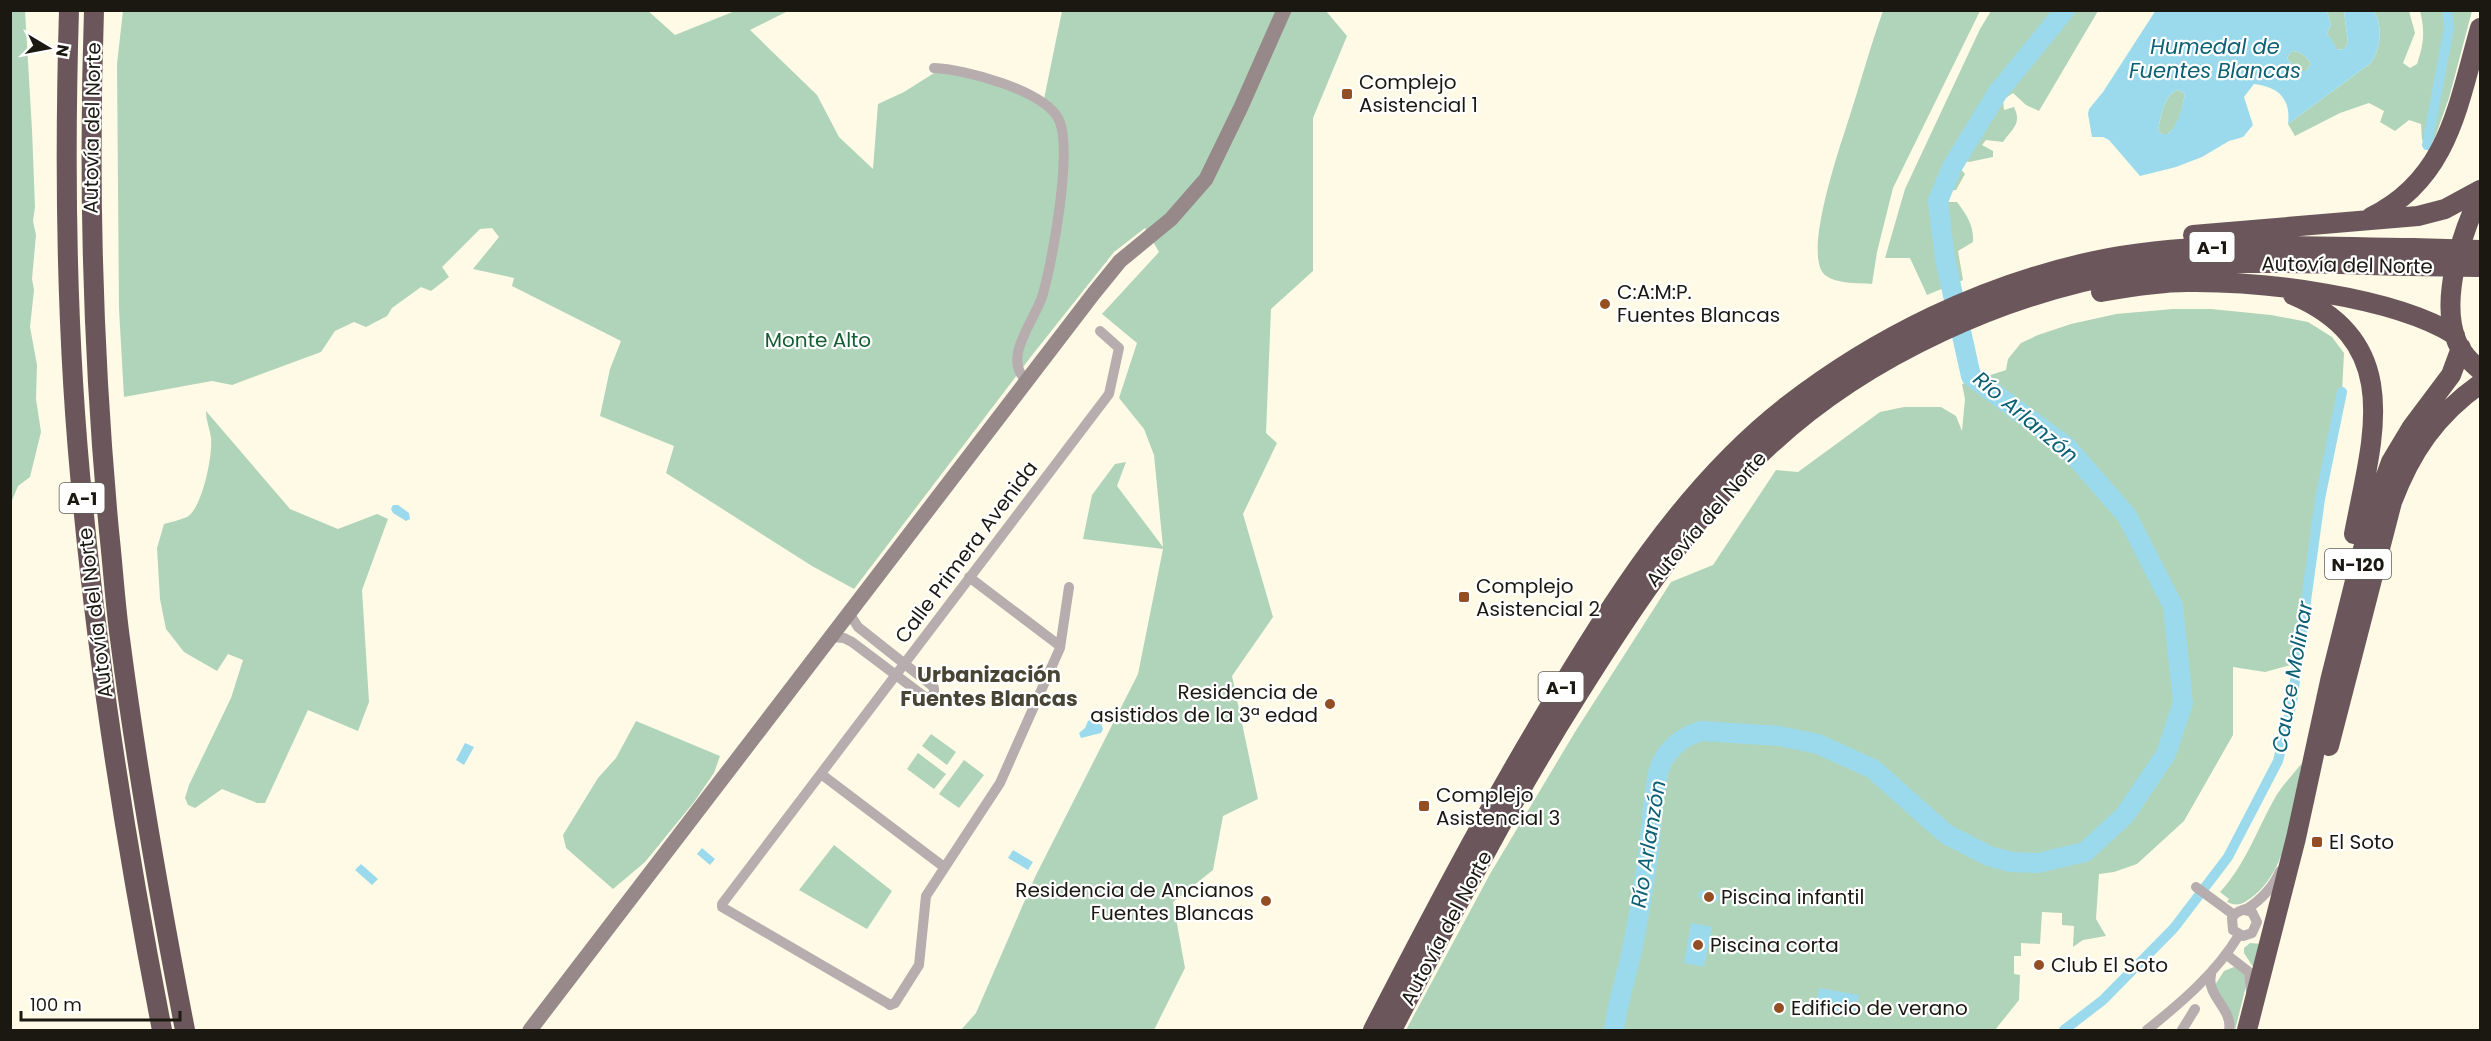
<svg xmlns="http://www.w3.org/2000/svg" width="2491" height="1041" font-family="Poppins,sans-serif">
	<style>
		.green { fill: #b0d4b9 }
		.water { fill: #9bdaed; fill-rule: evenodd }
		.lines { fill: none; stroke-linecap: round; stroke-linejoin: round }
		.canal { stroke: #9bdaed; stroke-width: 10 }
		.river { stroke: #9bdaed; stroke-width: 20 }
		.street { stroke: #b7adae; stroke-width: 10 }
		.secondary { stroke: #97888a; stroke-width: 15 }
		.highway { stroke: #6b575b; stroke-width: 20 }
		.highway-bridge { stroke: #6b575b; stroke-width: 20 }
		.poi-dot { fill: #934f23; stroke: #fff; stroke-width: 2 }
		.labels { text-anchor: middle; dominant-baseline: central; stroke-width: 4.5; stroke-linejoin: round; paint-order: stroke }
		.shield { fill: #fff; stroke: #5f5d58; stroke-width: 1.5 }
		.shield-label { font-size: 18px; font-weight: bold; fill: #1a1811 }
		.poi-label { font-size: 20px; fill: #1a1811; stroke: #fff; text-anchor: start }
		.street-label { font-size: 20px; fill: #1a1811; stroke: #fff }
		.park-label { font-size: 20px; fill: #155d32; stroke: #fff }
		.water-label { font-size: 21px; font-style: italic; fill: #0b6074; stroke: #fff }
		.neighbourhood-label { font-size: 21px; font-weight: bold; fill: #484534; stroke: #fff }
	</style>
	<rect width="100%" height="100%" fill="#fefae6"/>
	<path class="green" d="M 647,10 L 675,35 L 735,11 L 788,11 L 750,30 L 817,95 L 839,137 L 873,169 L 878,104 L 904,92 L 942,68 L 1044,99 L 1062,11 L 1326,11 L 1347,36 L 1313,118 L 1313,271 L 1271,309 L 1266,433 L 1277,443 L 1243,514 L 1273,617 L 1232,676 L 1258,799 L 1223,816 L 1213,870 L 1173,902 L 1185,968 L 1154,1030 L 961,1030 L 976,1013 L 1035,877 L 1138,674 L 1163,549 L 1083,539 L 1092,495 L 1115,464 L 1126,462 L 1117,486 L 1163,547 L 1154,455 L 1144,429 L 1119,398 L 1137,343 L 1102,314 L 1159,252 L 1145,228 L 1114,252 L 1033,354 L 854,589 L 812,566 L 666,473 L 674,446 L 600,416 L 610,369 L 621,341 L 512,286 L 514,278 L 473,269 L 499,237 L 492,228 L 480,229 L 442,267 L 449,277 L 431,291 L 421,287 L 392,308 L 387,316 L 366,327 L 354,322 L 335,331 L 321,352 L 232,385 L 212,381 L 124,397 L 119,309 L 117,64 L 123,11 Z
		M 25,11 L 32,130 L 35,207 L 33,221 L 36,235 L 32,279 L 34,290 L 30,327 L 37,365 L 36,399 L 41,432 L 30,477 L 18,486 L 11,503 L 10,11 Z
		M 1883,11 L 1980,11 L 1893,188 L 1877,252 L 1872,284 C 1858,283 1832,284 1823,273 C 1804,248 1842,141 1851,112 C 1862,78 1871,44 1883,11 Z
		M 1991,11 L 2098,11 L 2039,111 L 2026,105 L 2013,93 L 2003,100 L 2004,110 L 2014,107 C 2022,124 2013,128 2003,142 L 1986,140 L 1982,145 L 1993,151 L 1993,157 L 1969,162 L 1963,160 L 1959,167 L 1965,174 L 1956,190 L 1945,191 L 1945,202 L 1957,202 C 1967,215 1974,226 1973,242 L 1958,251 L 1963,280 L 1927,295 L 1910,258 L 1885,258 L 1905,189 L 1980,29 Z
		M 2327,11 L 2344,11 L 2348,43 L 2344,49 L 2337,50 L 2327,33 L 2331,25 Z
		M 2374,11 L 2409,11 L 2415,33 L 2403,63 L 2410,68 L 2417,64 C 2424,44 2425,31 2420,11 L 2472,11 L 2449,98 L 2434,140 L 2422,140 L 2421,124 L 2409,120 L 2395,131 L 2380,122 L 2384,111 L 2369,103 L 2340,113 L 2295,136 L 2288,124 L 2371,63 C 2381,48 2383,26 2374,11 Z
		M 2292,51 C 2302,52 2306,56 2311,64 L 2306,71 L 2297,71 L 2287,58 Z
		M 2178,90 L 2185,94 C 2182,108 2179,125 2168,134 L 2162,134 L 2158,131 C 2161,117 2163,95 2178,90 Z
		M 2173,309 L 2211,309 L 2271,315 L 2308,322 L 2332,337 L 2344,353 L 2342,392 L 2320,499 L 2298,663 L 2265,672 L 2233,667 L 2233,735 L 2184,821 L 2137,864 L 2114,872 L 2099,874 L 2096,919 L 2106,936 L 2083,940 L 2073,947 L 2074,926 L 2062,925 L 2062,913 L 2042,912 L 2040,944 L 2021,943 L 2021,956 L 2014,956 L 2014,974 L 2020,975 L 2019,1000 L 1995,1030 L 1406,1030 L 1490,874 L 1575,732 L 1671,582 L 1713,565 L 1776,470 L 1798,472 L 1880,412 L 1904,407 L 1941,407 L 1956,416 L 1962,431 L 1965,399 L 1962,384 L 2006,370 L 2008,359 L 2021,343 L 2038,335 L 2071,324 L 2116,314 Z
		M 206,411 L 290,509 L 338,529 L 377,514 L 388,519 L 362,590 L 369,702 L 358,731 L 308,710 L 265,803 L 257,803 L 222,789 L 195,808 L 188,805 L 185,798 L 189,785 L 231,698 L 243,660 L 228,654 L 217,671 L 184,652 L 166,629 L 160,599 L 157,548 L 164,524 C 171,522 180,520 187,517 C 202,509 213,455 211,438 C 210,429 206,421 206,411 Z
		M 636,721 L 720,756 L 714,773 L 694,802 L 645,862 L 613,889 L 566,848 L 563,835 L 598,778 L 616,758 Z
		M 931,734 L 956,752 L 947,765 L 922,746 Z
		M 918,753 L 946,774 L 934,789 L 907,769 Z
		M 964,760 L 984,775 L 959,808 L 939,794 Z
		M 2302,763 C 2293,806 2289,870 2252,897 C 2243,904 2238,907 2227,902 L 2229,899 L 2220,892 C 2246,864 2257,829 2276,796 C 2283,785 2293,774 2302,763 Z
		M 834,845 L 892,891 L 867,929 L 799,890 Z
		M 2250,943 L 2263,944 L 2257,973 L 2244,953 L 2244,948 Z
		M 2234,967 L 2244,972 L 2246,986 L 2235,1030 L 2215,985 L 2224,971 Z"/>
	<path class="water" d="M 2156,10 L 2327,11 L 2331,25 L 2327,33 L 2338,50 L 2344,49 L 2348,43 L 2344,11 L 2374,11 C 2383,26 2381,48 2371,63 L 2288,124 C 2291,99 2279,87 2254,84 L 2244,97 L 2253,125 L 2243,137 L 2229,141 L 2202,157 L 2176,167 L 2140,176 L 2109,140 L 2103,137 L 2092,137 L 2088,114 L 2089,109 L 2103,92 ZM 2292,51 C 2302,52 2306,56 2311,64 L 2306,71 L 2297,71 L 2287,58 ZM 2178,90 L 2185,94 C 2182,108 2178,125 2168,134 L 2162,134 L 2158,131 C 2161,117 2163,95 2178,90 Z
		M 393,505 L 398,505 L 409,513 L 410,519 L 406,521 L 393,513 L 391,509 Z
		M 1091,719 L 1100,721 L 1103,729 L 1101,733 L 1081,738 L 1079,733 L 1085,728 L 1088,721 Z
		M 465,743 L 474,747 L 464,765 L 456,760 Z
		M 702,848 L 715,859 L 710,865 L 697,854 Z
		M 1013,850 L 1033,862 L 1028,870 L 1008,858 Z
		M 361,864 L 378,879 L 372,885 L 355,870 Z
		M 1701,890 L 1719,895 L 1718,901 L 1701,900 L 1698,895 Z
		M 1691,923 L 1712,927 L 1704,967 L 1684,963 Z
		M 1819,988 L 1859,995 L 1855,1015 L 1815,1008 Z"/>
	<g class="lines">
		<path class="canal" d="M 2427,145 L 2449,28 L 2447,10
			M 2064,1030 L 2103,1000 L 2174,928 L 2228,857 L 2278,761 L 2292,703 L 2320,499 L 2342,392"/>
		<path class="river" d="M 1614,1030 C 1617,1006 1624,984 1630,959 C 1637,930 1641,899 1646,870 C 1652,838 1651,801 1659,770 C 1665,750 1682,737 1701,731 L 1779,736 L 1818,744 L 1873,769 L 1946,834 L 1989,856 L 2011,862 L 2038,863 L 2085,852 L 2125,815 L 2166,754 L 2183,703 L 2173,606 L 2127,516 L 2067,447 L 1971,376 L 1945,259 L 1938,201 L 1952,167 L 1998,92 L 2065,10"/>
		<path class="street" d="M 934,68 C 965,69 1042,90 1058,118 C 1074,146 1052,265 1042,297 C 1034,321 1002,359 1026,380
			M 969,577 L 1060,646
			M 1069,587 L 1060,648 L 1000,783 L 926,896 L 919,965 L 895,1003 L 890,1005 L 887,1003 L 722,907 L 722,904 L 1109,394 L 1119,348 L 1100,331
			M 830,637 L 844,638 L 852,642 L 925,697 L 929,698 L 934,694 L 934,688 L 930,684 L 858,627 L 849,613
			M 821,774 L 944,867
			M 2196,887 L 2234,915
			M 2244,910 L 2252,912 L 2257,922 L 2252,933 L 2243,936 L 2233,930 L 2232,918 C 2236,911 2241,911 2248,908 C 2261,900 2274,886 2280,871
			M 2227,955 L 2249,972 L 2251,992
			M 2211,975 C 2206,996 2233,1009 2229,1030
			M 2147,1030 C 2182,1002 2216,973 2239,935
			M 2182,1030 L 2195,1009"/>
		<path class="secondary" d="M 530,1030 L 1094,293 L 1120,261 L 1171,219 L 1206,179 L 1241,107 L 1284,10"/>
		<path class="highway" d="M 69,10 C 64,175 66,341 83,505 C 100,682 128,856 162,1030
			M 94,10 C 88,184 93,358 109,531 C 113,567 115,603 120,639 C 137,770 160,901 185,1030
			M 2480,195 C 2462,233 2439,300 2457,342 C 2462,354 2471,362 2480,370
			M 2371,217 C 2449,179 2458,104 2480,28
			M 2193,235 L 2418,216 L 2445,209 L 2480,190
			M 2101,292 C 2129,287 2159,282 2187,282 C 2262,281 2392,296 2455,335
			M 2293,295 C 2406,343 2372,439 2354,534
			M 2329,746 L 2392,502 C 2411,452 2436,415 2480,384
			M 1373,1030 C 1427,925 1482,820 1543,718 C 1608,607 1684,486 1787,406 C 1876,337 1983,285 2094,261 C 2199,239 2307,247 2413,248
			M 1392,1030 C 1450,917 1509,804 1577,696 C 1633,606 1693,516 1771,444 C 1867,355 2008,291 2138,271 C 2226,258 2319,264 2408,266
			M 2247,1030 L 2296,838 L 2330,681 L 2371,517 L 2391,462 L 2412,427 L 2451,375 L 2461,348"/>
		<path class="highway-bridge" d="M 2413,248 L 2480,250
			M 2408,266 L 2478,267"/>
	</g>
	<g class="poi-dot">
		<rect x="1341" y="88" width="12" height="12" rx="3"/>
		<circle cx="1605" cy="304" r="6"/>
		<rect x="1458" y="591" width="12" height="12" rx="3"/>
		<circle cx="1330" cy="704" r="6"/>
		<rect x="1418" y="800" width="12" height="12" rx="3"/>
		<rect x="2311" y="836" width="12" height="12" rx="3"/>
		<circle cx="1709" cy="897" r="6"/>
		<circle cx="1266" cy="901" r="6"/>
		<circle cx="1698" cy="945" r="6"/>
		<circle cx="2039" cy="965" r="6"/>
		<circle cx="1779" cy="1008" r="6"/>
	</g>
	<g class="labels">
		<g class="shield">
			<rect x="2189.5" y="232" width="45" height="30" rx="4.5"/>
			<rect x="59.5" y="483" width="45" height="30" rx="4.5"/>
			<rect x="2325" y="549" width="66" height="30" rx="4.5"/>
			<rect x="1538.5" y="672" width="45" height="30" rx="4.5"/>
		</g>
		<g class="shield-label">
			<text x="2212" y="247">A-1</text>
			<text x="82" y="498">A-1</text>
			<text x="2358" y="564">N-120</text>
			<text x="1561" y="687">A-1</text>
		</g>
		<g class="poi-label">
			<text x="1359" y="82">Complejo<tspan x="1359" dy="23">Asistencial 1</tspan></text>
			<text x="1617" y="292">C:A:M:P.<tspan x="1617" dy="23">Fuentes Blancas</tspan></text>
			<text x="1476" y="586">Complejo<tspan x="1476" dy="23">Asistencial 2</tspan></text>
			<text x="1318" y="692" text-anchor="end">Residencia de<tspan x="1318" dy="23">asistidos de la 3ª edad</tspan></text>
			<text x="1436" y="795">Complejo<tspan x="1436" dy="23">Asistencial 3</tspan></text>
			<text x="2329" y="842">El Soto</text>
			<text x="1254" y="890" text-anchor="end">Residencia de Ancianos<tspan x="1254" dy="23">Fuentes Blancas</tspan></text>
			<text x="1721" y="897">Piscina infantil</text>
			<text x="1710" y="945">Piscina corta</text>
			<text x="2051" y="965">Club El Soto</text>
			<text x="1791" y="1008">Edificio de verano</text>
		</g>
		<g class="street-label">
			<text transform="translate(92 128) rotate(-89)">Autovía del Norte</text>
			<text transform="translate(2347 265) rotate(1)">Autovía del Norte</text>
			<text transform="translate(1706 519) rotate(-49)">Autovía del Norte</text>
			<text transform="translate(966 552) rotate(-53)">Calle Primera Avenida</text>
			<text transform="translate(95 613) rotate(-97)">Autovía del Norte</text>
			<text transform="translate(1446 928) rotate(-62)">Autovía del Norte</text>
		</g>
		<g class="park-label">
			<text x="818" y="340">Monte Alto</text>
		</g>
		<g class="water-label">
			<text x="2215" y="46">Humedal de<tspan x="2215" dy="24">Fuentes Blancas</tspan></text>
			<text transform="translate(2026 417) rotate(40)">Río Arlanzón</text>
			<text transform="translate(2292 677) rotate(-80)">Cauce Molinar</text>
			<text transform="translate(1648 844) rotate(-81)">Río Arlanzón</text>
		</g>
		<g class="neighbourhood-label">
			<text x="989" y="674">Urbanización<tspan x="989" dy="24">Fuentes Blancas</tspan></text>
		</g>
	</g>
	<rect width="2491" height="1041" fill="none" stroke="#1a1811" stroke-width="24"/>
	<g transform="translate(48 48) rotate(100)" stroke="#ffffff" stroke-width="4.5" paint-order="stroke">
	<path d="M0-4.5L10 22L0 15L-10 22Z" fill="#1a1811"/>
	<text y="-9" font-size="16" font-weight="bold" text-anchor="middle" fill="#1a1811">N</text>
	</g>
	<path d="M21 1011v9h159v-9" fill="none" stroke="#1a1811" stroke-width="3"/>
	<text x="30" y="1011" font-size="18" fill="#1a1811" stroke="#ffffff" stroke-width="4.5" paint-order="stroke">100 m</text>
</svg>
